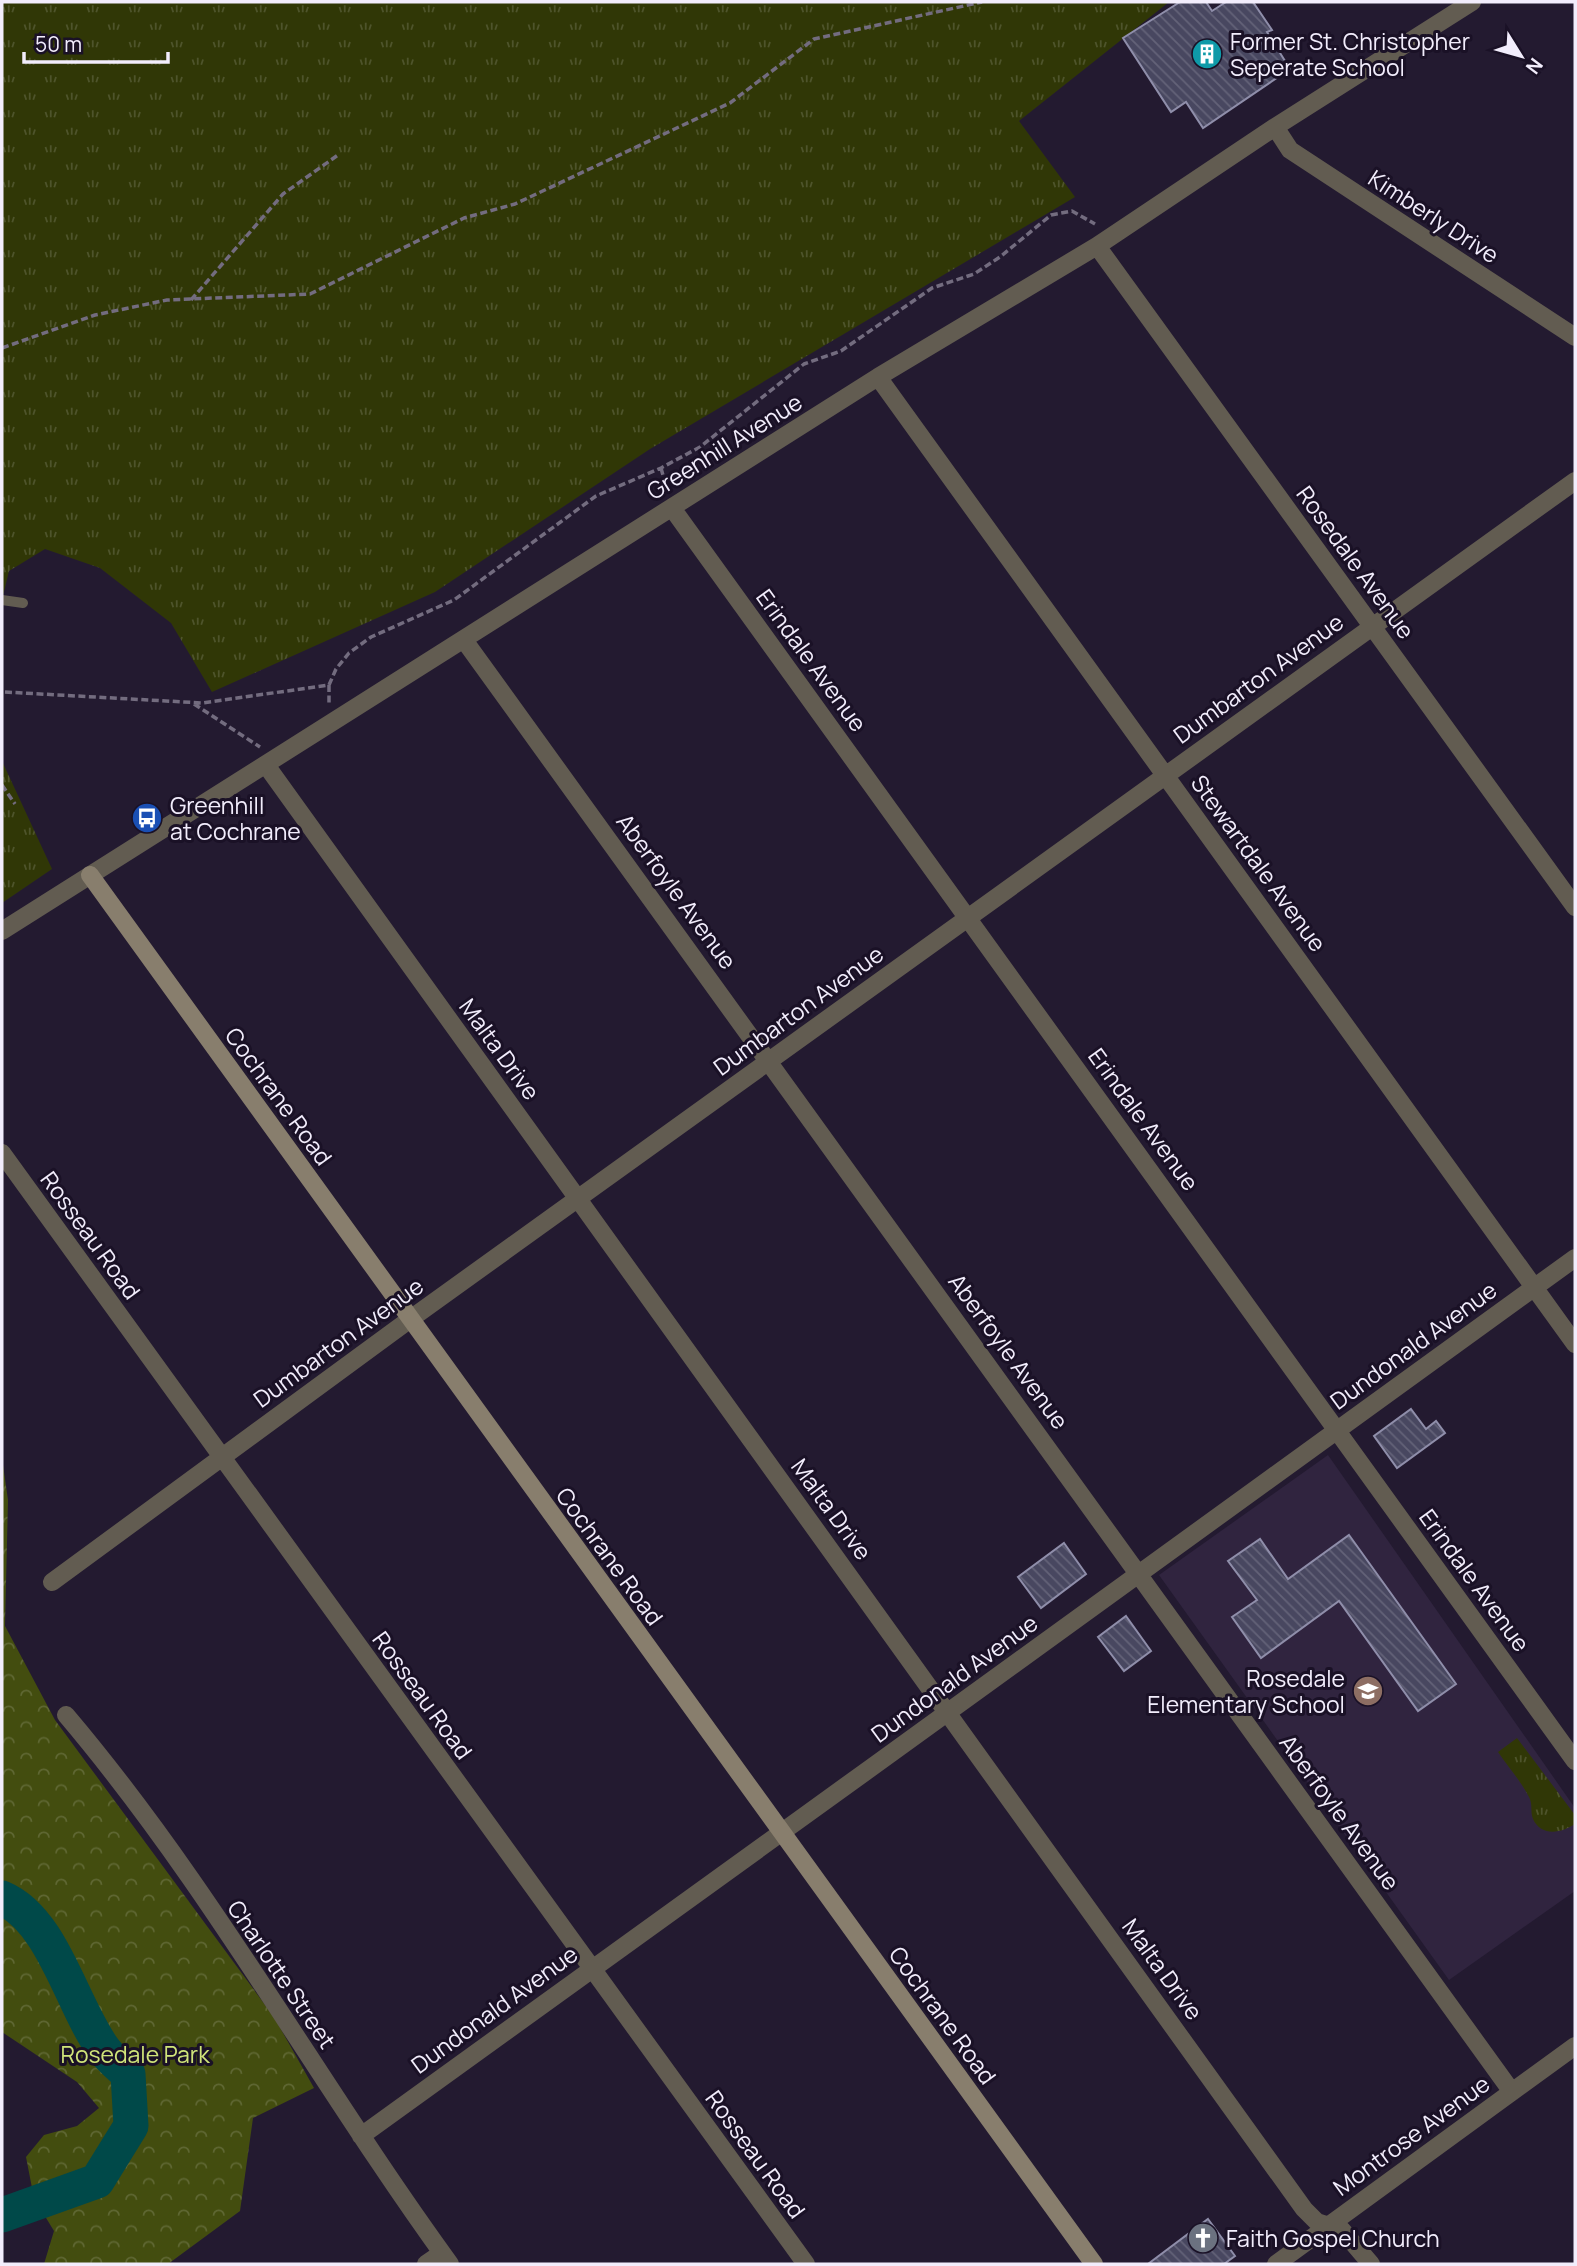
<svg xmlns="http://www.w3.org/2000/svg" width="1577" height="2266" font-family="Manrope,sans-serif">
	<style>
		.built { fill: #30243f }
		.grass { fill: url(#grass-tufts) }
		.forest { fill: url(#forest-crowns) }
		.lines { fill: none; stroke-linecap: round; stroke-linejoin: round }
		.river { stroke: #004949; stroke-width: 35 }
		.building { fill: url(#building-back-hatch); stroke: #8f8eaa; stroke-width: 2 }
		.path { stroke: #736c7f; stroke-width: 3.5; stroke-dasharray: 7 3.5; stroke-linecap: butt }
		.lane { stroke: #625c51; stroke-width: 10 }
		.street { stroke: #625c51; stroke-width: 18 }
		.secondary { stroke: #887e6d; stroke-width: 18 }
		.labels { text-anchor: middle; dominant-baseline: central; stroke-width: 6; stroke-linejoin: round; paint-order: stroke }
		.poi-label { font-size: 23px; fill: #f2edfc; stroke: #1a1126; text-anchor: start }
		.street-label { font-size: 23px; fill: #f2edfc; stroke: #1a1126 }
		.park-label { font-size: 23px; fill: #d0e47a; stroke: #1a1126 }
	</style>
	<defs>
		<pattern id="grass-tufts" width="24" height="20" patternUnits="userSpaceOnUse" patternTransform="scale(1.75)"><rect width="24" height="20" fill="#303706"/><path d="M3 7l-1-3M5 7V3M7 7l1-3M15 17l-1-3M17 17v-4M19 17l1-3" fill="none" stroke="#4e542b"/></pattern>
		<pattern id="forest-crowns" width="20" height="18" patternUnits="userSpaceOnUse" patternTransform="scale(1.75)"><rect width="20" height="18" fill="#434d0f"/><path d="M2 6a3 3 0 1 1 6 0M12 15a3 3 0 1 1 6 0" fill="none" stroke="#5f6733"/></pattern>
		<pattern id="building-back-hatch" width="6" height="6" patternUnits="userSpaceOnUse" patternTransform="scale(1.75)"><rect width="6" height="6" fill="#484760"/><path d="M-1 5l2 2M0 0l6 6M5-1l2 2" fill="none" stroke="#636278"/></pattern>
	</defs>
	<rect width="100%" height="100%" fill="#231a30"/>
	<path class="built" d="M 1328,1455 L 1575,1808 L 1575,1891 L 1449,1980 L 1159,1575 Z"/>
	<path class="grass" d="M 2,2 L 1169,2 L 1019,121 L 1075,197 L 650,449 L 435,592 L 212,692 L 171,623 L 100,568 L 45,549 L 9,571 L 2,600 Z
		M 2,761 L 52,869 L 2,903 Z
		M 1517,1738 L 1575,1815 L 1575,1824 C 1562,1833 1541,1837 1533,1819 C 1530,1812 1533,1804 1529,1797 C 1521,1781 1508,1767 1498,1752 Z"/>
	<path class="forest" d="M 2,1458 L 8,1500 L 5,1626 L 55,1720 L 274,2017 L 314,2088 L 253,2118 L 240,2211 L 168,2264 L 44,2264 L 54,2231 L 34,2198 L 26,2157 L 44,2135 L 77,2126 L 99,2108 L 77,2082 L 2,2032 Z"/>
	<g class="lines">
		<path class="river" d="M 2,1898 C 54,1920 72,2008 105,2051 C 112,2060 121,2067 128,2074 L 131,2126 L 97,2181 L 2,2215"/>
	</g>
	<path class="building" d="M 1180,2 L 1206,2 L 1212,11 L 1226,2 L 1253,2 L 1272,30 L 1267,32 L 1290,69 L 1203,128 L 1186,102 L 1171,112 L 1123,38 Z
		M 1411,1409 L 1426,1429 L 1436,1421 L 1445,1433 L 1397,1468 L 1374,1436 Z
		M 1349,1535 L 1456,1684 L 1418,1711 L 1339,1601 L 1261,1658 L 1232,1617 L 1257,1600 L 1228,1561 L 1260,1539 L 1288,1579 Z
		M 1064,1543 L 1086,1574 L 1041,1608 L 1018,1577 Z
		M 1126,1616 L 1151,1651 L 1124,1671 L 1098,1637 Z
		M 1208,2219 L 1235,2256 L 1224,2264 L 1148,2264 Z"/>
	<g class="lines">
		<path class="path" d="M 191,300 L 283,194 L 338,155
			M 2,348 L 95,315 L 167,300 L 310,294 L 464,218 L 515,204 L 730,103 L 814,39 L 982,2
			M 661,468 L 667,490
			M 329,685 L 336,669 L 349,653 L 371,637 L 454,600 L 596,496 L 661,468 L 700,447 L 804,364 L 841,351 L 932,288 L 974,274 L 1000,257 L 1051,215 L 1072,211 L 1095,224
			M 5,692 L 202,703 L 329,685 L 329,704
			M 194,704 L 260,747
			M 2,785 L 15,804"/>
		<path class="lane" d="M 2,600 L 23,603"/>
		<path class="street" d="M 1275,127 L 1290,150 L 1575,337
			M 1097,246 L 1575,907
			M 878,377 L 1575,1344
			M 672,508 L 1575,1761
			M 464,640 L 1512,2092
			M 266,765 L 1304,2209 L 1317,2222 L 1342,2230 L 1371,2264
			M 2,931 L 878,377 L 1097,246 L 1275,127 L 1472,2
			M 2,1153 L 806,2264
			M 52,1582 L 409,1320 L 1575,481
			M 66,1715 C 211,1886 319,2084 450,2264
			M 361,2136 C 766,1844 1171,1551 1575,1258
			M 426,2264 L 442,2253
			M 1276,2264 L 1575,2046"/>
		<path class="secondary" d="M 90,875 L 1094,2264"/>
	</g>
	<defs>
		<g id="building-disc" transform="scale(1.575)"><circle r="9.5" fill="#0f9aa8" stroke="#1a1126"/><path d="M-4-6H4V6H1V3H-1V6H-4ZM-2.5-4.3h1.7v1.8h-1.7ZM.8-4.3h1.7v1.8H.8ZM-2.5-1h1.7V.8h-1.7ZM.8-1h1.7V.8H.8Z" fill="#fff"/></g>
		<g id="bus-disc" transform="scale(1.575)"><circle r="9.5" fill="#1a4fb4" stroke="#1a1126"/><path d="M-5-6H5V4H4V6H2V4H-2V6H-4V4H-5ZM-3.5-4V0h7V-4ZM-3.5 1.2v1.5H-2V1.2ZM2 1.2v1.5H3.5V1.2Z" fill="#fff"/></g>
		<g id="school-disc" transform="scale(1.575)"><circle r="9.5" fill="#8d6e63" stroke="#1a1126"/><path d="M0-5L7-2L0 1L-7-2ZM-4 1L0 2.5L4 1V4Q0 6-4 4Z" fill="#fff"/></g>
		<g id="church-disc" transform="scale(1.575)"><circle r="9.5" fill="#6b7280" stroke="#1a1126"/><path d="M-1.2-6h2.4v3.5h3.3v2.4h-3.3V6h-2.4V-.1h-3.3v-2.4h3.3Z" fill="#fff"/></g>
	</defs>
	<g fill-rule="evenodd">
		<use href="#building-disc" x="1207" y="54"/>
		<use href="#bus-disc" x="147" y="818"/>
		<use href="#school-disc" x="1368" y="1691"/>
		<use href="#church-disc" x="1203" y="2238"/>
	</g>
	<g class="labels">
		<g class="poi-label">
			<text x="1230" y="41">Former St. Christopher<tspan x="1230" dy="26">Seperate School</tspan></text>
			<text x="170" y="805">Greenhill<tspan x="170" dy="26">at Cochrane</tspan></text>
			<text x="1345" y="1678" text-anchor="end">Rosedale<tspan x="1345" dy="26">Elementary School</tspan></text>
			<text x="1226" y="2238">Faith Gospel Church</text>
		</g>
		<g class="street-label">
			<text transform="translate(1434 216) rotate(33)">Kimberly Drive</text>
			<text transform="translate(724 446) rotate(-32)">Greenhill Avenue</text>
			<text transform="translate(1356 562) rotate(54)">Rosedale Avenue</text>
			<text transform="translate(812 660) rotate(54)">Erindale Avenue</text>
			<text transform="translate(1258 678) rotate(-36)">Dumbarton Avenue</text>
			<text transform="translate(1259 863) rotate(54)">Stewartdale Avenue</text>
			<text transform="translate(677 891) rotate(54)">Aberfoyle Avenue</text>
			<text transform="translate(798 1010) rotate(-36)">Dumbarton Avenue</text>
			<text transform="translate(500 1049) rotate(54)">Malta Drive</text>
			<text transform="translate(279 1096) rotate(54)">Cochrane Road</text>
			<text transform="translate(1144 1119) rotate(54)">Erindale Avenue</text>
			<text transform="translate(91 1235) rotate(54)">Rosseau Road</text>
			<text transform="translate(338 1342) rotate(-36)">Dumbarton Avenue</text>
			<text transform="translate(1413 1345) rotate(-36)">Dundonald Avenue</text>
			<text transform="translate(1009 1351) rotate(54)">Aberfoyle Avenue</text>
			<text transform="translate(832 1509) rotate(54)">Malta Drive</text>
			<text transform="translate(610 1556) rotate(54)">Cochrane Road</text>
			<text transform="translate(1475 1580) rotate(54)">Erindale Avenue</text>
			<text transform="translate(954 1678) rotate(-36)">Dundonald Avenue</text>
			<text transform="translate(423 1695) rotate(54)">Rosseau Road</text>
			<text transform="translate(1340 1812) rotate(54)">Aberfoyle Avenue</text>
			<text transform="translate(1163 1969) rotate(54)">Malta Drive</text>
			<text transform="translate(282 1974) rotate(56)">Charlotte Street</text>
			<text transform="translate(494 2009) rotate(-36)">Dundonald Avenue</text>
			<text transform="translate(943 2015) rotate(54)">Cochrane Road</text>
			<text transform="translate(1411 2135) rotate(-36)">Montrose Avenue</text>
			<text transform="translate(756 2154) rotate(54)">Rosseau Road</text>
		</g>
		<g class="park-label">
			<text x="135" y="2054">Rosedale Park</text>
		</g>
	</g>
	<rect width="1577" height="2266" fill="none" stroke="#f2edfc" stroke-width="7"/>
	<g transform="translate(1521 56) rotate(127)" stroke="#1a1126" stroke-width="5" paint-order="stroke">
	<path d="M0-5L12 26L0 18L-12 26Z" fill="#f2edfc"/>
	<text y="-10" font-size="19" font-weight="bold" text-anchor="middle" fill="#f2edfc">N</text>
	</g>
	<path d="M24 52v10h144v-10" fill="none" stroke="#f2edfc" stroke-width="3.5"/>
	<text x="35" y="52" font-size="21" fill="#f2edfc" stroke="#1a1126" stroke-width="5" paint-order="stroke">50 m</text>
</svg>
